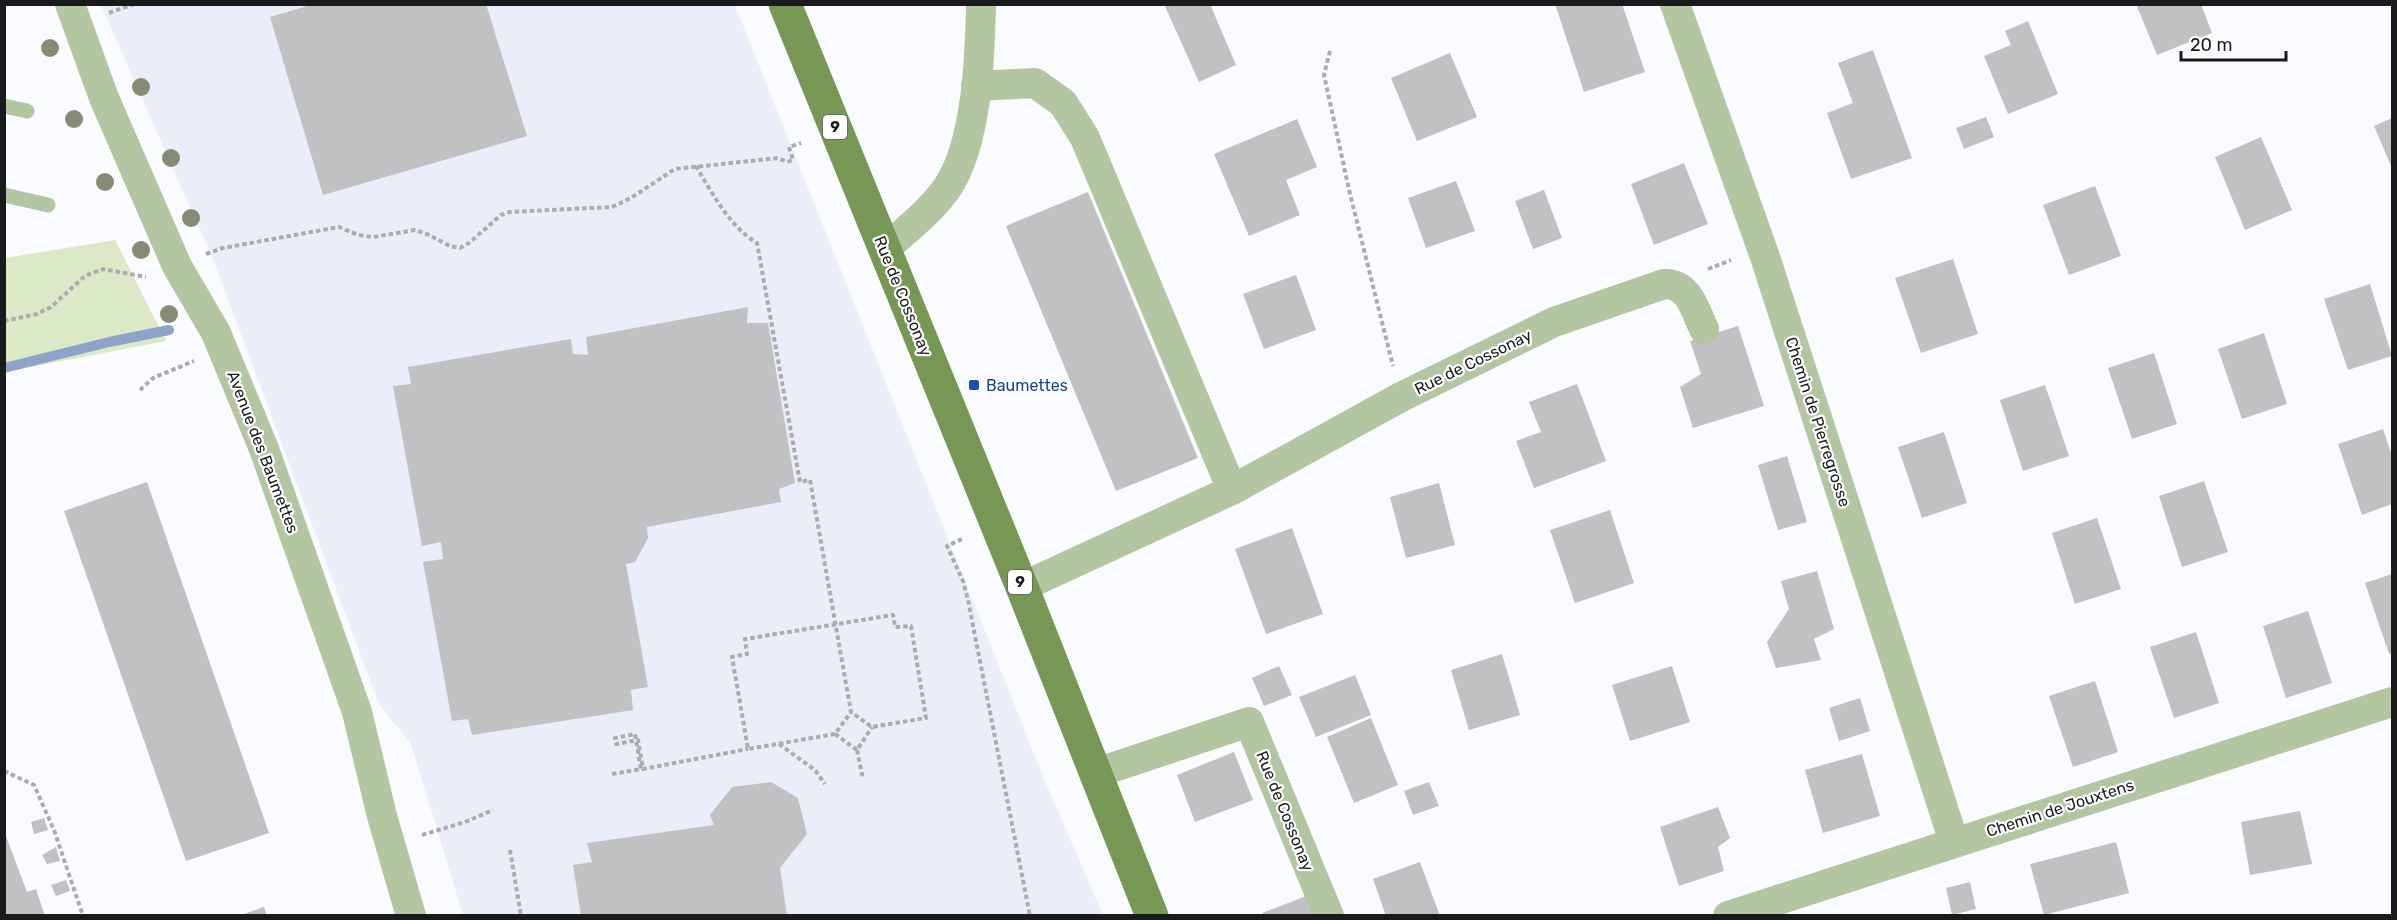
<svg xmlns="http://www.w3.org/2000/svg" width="2397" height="920" font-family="Rubik,sans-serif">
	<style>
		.built { fill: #eaeef8 }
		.green { fill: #dce9c6 }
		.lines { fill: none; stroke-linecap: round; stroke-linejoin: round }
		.stream { stroke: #8ea3c8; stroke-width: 10 }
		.building { fill: #c1c1c4 }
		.path { stroke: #abacae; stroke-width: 4; stroke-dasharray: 4.5 3; stroke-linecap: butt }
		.service { stroke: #b3c6a2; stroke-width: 15 }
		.minor { stroke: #b3c6a2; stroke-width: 30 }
		.primary { stroke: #779854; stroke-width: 33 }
		.tree { fill: #858c73 }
		.transit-dot { fill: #1a4fb4; stroke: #fff; stroke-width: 2 }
		.labels { text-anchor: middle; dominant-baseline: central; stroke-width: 4.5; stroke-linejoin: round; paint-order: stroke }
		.shield { fill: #fff; stroke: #5e5f5f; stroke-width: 1.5 }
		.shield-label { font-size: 15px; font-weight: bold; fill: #191a1b }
		.street-label { font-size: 16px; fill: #191a1b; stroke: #fff }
		.transit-label { font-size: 16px; fill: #164399; stroke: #fff; text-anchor: start }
	</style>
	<rect width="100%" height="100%" fill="#fafbfe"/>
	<path class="built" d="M 101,5 L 735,5 L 1044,779 L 1103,915 L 463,915 L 411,744 L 379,704 L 213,259 Z"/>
	<path class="green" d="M 115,240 L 166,341 L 5,372 L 5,258 Z"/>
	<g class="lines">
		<path class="stream" d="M 4,368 L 109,342 L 169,330"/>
	</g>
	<path class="building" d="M 314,4 L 486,4 L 527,136 L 323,195 L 270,17 Z
		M 1164,4 L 1210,4 L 1236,65 L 1199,82 Z
		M 1555,4 L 1622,4 L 1645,72 L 1584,92 Z
		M 2136,4 L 2201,4 L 2212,33 L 2157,55 Z
		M 2028,21 L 2058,94 L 2008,114 L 1984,56 L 2011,45 L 2005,31 Z
		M 1873,50 L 1912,158 L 1851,179 L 1827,113 L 1853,103 L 1838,63 Z
		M 1450,53 L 1477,117 L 1417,141 L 1391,78 Z
		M 1986,117 L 1994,137 L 1964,149 L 1956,128 Z
		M 2392,118 L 2392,168 L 2374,126 Z
		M 1297,119 L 1317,167 L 1286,180 L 1300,215 L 1249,236 L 1214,154 Z
		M 2261,137 L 2292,210 L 2245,230 L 2215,157 Z
		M 1684,163 L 1708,224 L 1654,245 L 1631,184 Z
		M 1456,181 L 1475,231 L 1426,248 L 1408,198 Z
		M 2095,186 L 2121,256 L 2069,275 L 2043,205 Z
		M 1544,190 L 1562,238 L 1533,249 L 1515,201 Z
		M 1088,192 L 1198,458 L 1116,491 L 1006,226 Z
		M 1953,259 L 1978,334 L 1921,353 L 1895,278 Z
		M 1296,275 L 1316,330 L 1264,349 L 1243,294 Z
		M 2370,284 L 2392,356 L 2348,370 L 2324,299 Z
		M 748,307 L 747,323 L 768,323 L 795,483 L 779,489 L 781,502 L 647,527 L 648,538 L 635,562 L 626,564 L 648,687 L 631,690 L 633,710 L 472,735 L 468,719 L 452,721 L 423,562 L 443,559 L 441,542 L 422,546 L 393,386 L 411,384 L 408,367 L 571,339 L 573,354 L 588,355 L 586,337 Z
		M 1738,326 L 1764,406 L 1693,428 L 1680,387 L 1701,374 L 1690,341 Z
		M 2264,333 L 2287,404 L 2242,419 L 2218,349 Z
		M 2154,353 L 2177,424 L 2132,439 L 2108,368 Z
		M 1577,384 L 1606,461 L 1534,488 L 1516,441 L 1541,432 L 1529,402 Z
		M 2045,385 L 2069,456 L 2023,471 L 2000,400 Z
		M 2383,429 L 2392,456 L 2392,504 L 2362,515 L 2338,444 Z
		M 1944,432 L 1967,503 L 1922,518 L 1898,447 Z
		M 1787,456 L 1807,522 L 1778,530 L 1758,465 Z
		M 2204,481 L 2228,552 L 2182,567 L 2159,496 Z
		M 147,482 L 269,833 L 186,861 L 64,511 Z
		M 1439,483 L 1455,545 L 1406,558 L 1390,497 Z
		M 1610,510 L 1634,583 L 1575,603 L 1550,530 Z
		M 2097,518 L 2121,589 L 2075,604 L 2052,533 Z
		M 1292,528 L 1323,614 L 1266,634 L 1235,549 Z
		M 1817,571 L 1834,629 L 1814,639 L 1821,660 L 1776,668 L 1767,642 L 1789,609 L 1781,581 Z
		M 2392,574 L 2392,653 L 2389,654 L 2365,583 Z
		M 2308,611 L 2332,683 L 2286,698 L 2263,626 Z
		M 2196,632 L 2219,703 L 2174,718 L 2150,647 Z
		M 1502,654 L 1520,715 L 1469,730 L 1451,670 Z
		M 1279,666 L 1292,695 L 1264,706 L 1252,678 Z
		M 1672,666 L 1690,722 L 1630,741 L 1612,685 Z
		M 1355,675 L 1371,715 L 1316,737 L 1299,697 Z
		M 2095,681 L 2118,752 L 2073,767 L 2049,696 Z
		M 1860,698 L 1870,731 L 1839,741 L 1829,708 Z
		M 1371,718 L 1398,785 L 1354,803 L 1327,737 Z
		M 1234,752 L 1253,800 L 1195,822 L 1177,775 Z
		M 1862,754 L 1880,816 L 1823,833 L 1805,770 Z
		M 771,782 L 798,798 L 807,834 L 780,868 L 787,916 L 581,916 L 573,865 L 592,862 L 587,843 L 714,825 L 710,815 L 732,787 Z
		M 1429,782 L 1439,806 L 1413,815 L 1404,791 Z
		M 1718,807 L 1730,838 L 1718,847 L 1724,871 L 1679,886 L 1660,827 Z
		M 2300,811 L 2312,864 L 2250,875 L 2241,822 Z
		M 44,818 L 48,830 L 34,834 L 31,822 Z
		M 4,831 L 27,892 L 36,889 L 45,916 L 4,916 Z
		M 2116,842 L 2129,893 L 2044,915 L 2030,864 Z
		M 56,847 L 60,861 L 47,864 L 42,855 Z
		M 1420,862 L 1440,916 L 1386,916 L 1373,879 Z
		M 66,880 L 70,891 L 56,896 L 51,885 Z
		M 1970,882 L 1976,909 L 1952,915 L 1946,888 Z
		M 1309,895 L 1317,916 L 1263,916 L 1262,913 Z
		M 264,907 L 267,916 L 241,916 L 241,915 Z"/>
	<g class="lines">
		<path class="path" d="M 109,13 L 134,4
			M 1330,51 L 1324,75 L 1350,194 L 1393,366
			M 696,166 C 712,193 730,227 757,243 L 800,482 L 810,480 L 851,712 L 872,727 L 926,718 L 911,626 L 895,627 L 893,615 L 745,639 L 747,654 L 732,657 L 748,749 L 835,734 L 851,712
			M 206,254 L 223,248 L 339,227 L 358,235 L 373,237 L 415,230 L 427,234 L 450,246 L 460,248 L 469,243 L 501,215 L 510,212 L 612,207 L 631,198 L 675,169 L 778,158 L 787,162 L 793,160 L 789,147 L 801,143
			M 1708,269 L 1731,260
			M 4,321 L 37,314 L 51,307 L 85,276 L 103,269 L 146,277
			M 140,390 L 153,378 L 194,361
			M 962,539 L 947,546 L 963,581 L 968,600 L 1030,916
			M 835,734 L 857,750 L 872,727
			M 779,744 L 815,770 L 825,784
			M 857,750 L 863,779
			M 4,771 L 34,785 L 54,830 L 83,916
			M 612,774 L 641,769 L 635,734 L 615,738 L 616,744 L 638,740 L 643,769 L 748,749
			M 422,835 L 465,822 L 493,810
			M 510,850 L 521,916"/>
		<path class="service" d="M 4,106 L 27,111
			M 4,195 L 48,205"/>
		<path class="minor" d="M 70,4 L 104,98 L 177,266 L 216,333 L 264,449 L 357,712 L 382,816 L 411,916
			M 1675,4 L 1765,257 L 1954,842
			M 976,86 L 1035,83 L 1063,103 L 1085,138 L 1232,490
			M 885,249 C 906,230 930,212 947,188 C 977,144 980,57 981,4
			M 1022,587 L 1232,490 L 1401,397 L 1554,322 L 1664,284 C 1689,283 1695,310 1704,329
			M 1096,773 L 1249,722 L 1329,916
			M 1728,916 L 2392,702"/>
		<path class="primary" d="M 785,4 L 1022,587 L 1152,916"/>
	</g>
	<g class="tree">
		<circle cx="50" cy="48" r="9"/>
		<circle cx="141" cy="87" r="9"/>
		<circle cx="74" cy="119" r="9"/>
		<circle cx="171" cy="158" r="9"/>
		<circle cx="105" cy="182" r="9"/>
		<circle cx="191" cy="218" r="9"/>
		<circle cx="141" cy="250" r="9"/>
		<circle cx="169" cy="314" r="9"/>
	</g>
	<rect class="transit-dot" x="968" y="379" width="12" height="12" rx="3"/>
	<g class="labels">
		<g class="shield">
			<rect x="823" y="115" width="24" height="24" rx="4.5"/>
			<rect x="1008" y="570" width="24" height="24" rx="4.5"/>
		</g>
		<g class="shield-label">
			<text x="835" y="127">9</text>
			<text x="1020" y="582">9</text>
		</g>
		<g class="street-label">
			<text transform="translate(903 296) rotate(68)">Rue de Cossonay</text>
			<text transform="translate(1473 362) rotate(-26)">Rue de Cossonay</text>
			<text transform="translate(1818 422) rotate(72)">Chemin de Pierregrosse</text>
			<text transform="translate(263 452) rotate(69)">Avenue des Baumettes</text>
			<text transform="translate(2060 808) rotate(-18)">Chemin de Jouxtens</text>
			<text transform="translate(1285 811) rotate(68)">Rue de Cossonay</text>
		</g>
		<g class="transit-label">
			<text x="986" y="385">Baumettes</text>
		</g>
	</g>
	<rect width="2397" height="920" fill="none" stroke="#191a1b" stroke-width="12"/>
	<path d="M2181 51v9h105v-9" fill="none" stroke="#191a1b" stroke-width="3"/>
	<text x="2190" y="51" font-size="18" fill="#191a1b" stroke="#ffffff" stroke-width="4.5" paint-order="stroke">20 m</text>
</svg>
